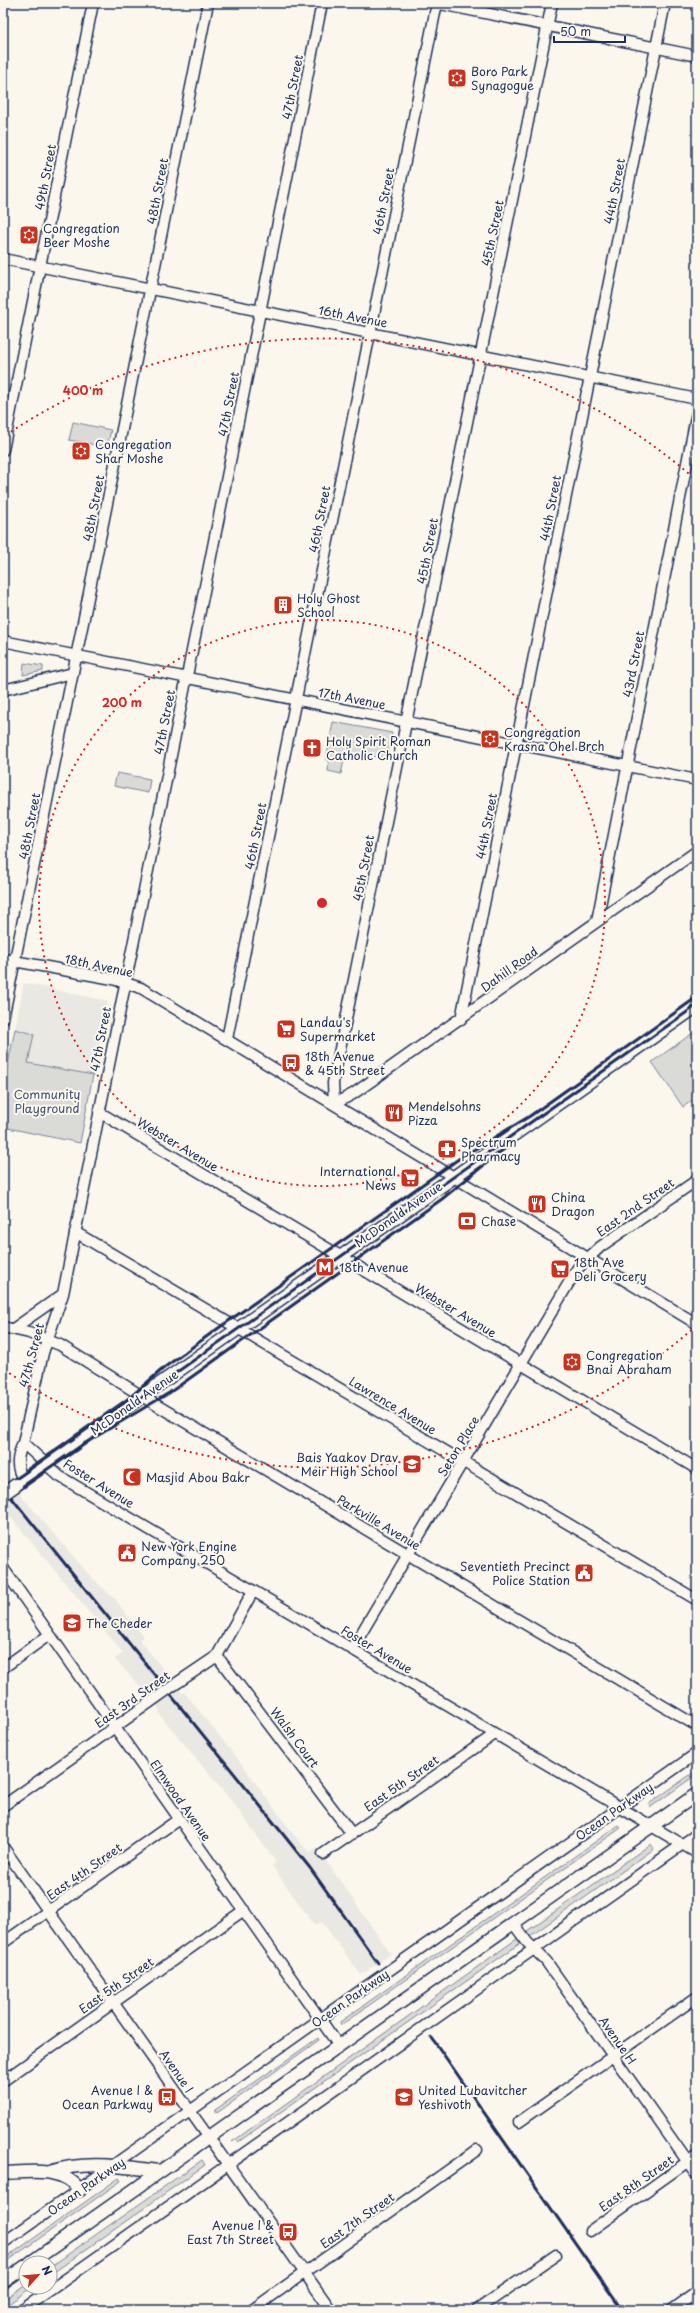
<svg xmlns="http://www.w3.org/2000/svg" width="700" height="2313" font-family="'Playpen Sans',sans-serif">
	<style>
		.built { fill: #eae8e2 }
		.green { fill: #dadad7; stroke: #7a849a }
		.lines { fill: none; stroke-linecap: round; stroke-linejoin: round }
		.minor-casing { stroke: #1b2f5e; stroke-width: 13 }
		.major-casing { stroke: #1b2f5e; stroke-width: 15 }
		.minor { stroke: #fbf7ec; stroke-width: 10 }
		.major { stroke: #fbf7ec; stroke-width: 12 }
		.rail { stroke: #1b2f5e; stroke-width: 3 }
		.minor-bridge-casing { stroke: #1b2f5e; stroke-width: 13; stroke-linecap: butt }
		.major-bridge-casing { stroke: #1b2f5e; stroke-width: 15; stroke-linecap: butt }
		.minor-bridge { stroke: #fbf7ec; stroke-width: 10 }
		.major-bridge { stroke: #fbf7ec; stroke-width: 12 }
		.ring { fill: none; stroke: #d62828; stroke-width: 2; stroke-dasharray: 2 4 }
		.labels { text-anchor: middle; dominant-baseline: central; stroke-width: 4; stroke-linejoin: round; paint-order: stroke }
		.poi-label { font-size: 12px; fill: #1b2f5e; stroke: #fbf7ec; text-anchor: start }
		.street-label { font-size: 12px; fill: #1b2f5e; stroke: #fbf7ec }
		.park-label { font-size: 12px; fill: #415176; stroke: #fbf7ec }
		.centre { fill: #d62828; stroke: #fbf7ec; stroke-width: 2 }
		.ring-label { font-size: 12px; text-anchor: middle; font-weight: bold; fill: #d62828; stroke: #fbf7ec; stroke-width: 4; stroke-linejoin: round; paint-order: stroke }
	</style>
	<rect width="100%" height="100%" fill="#fbf7ec"/>
	<filter id="ink" filterUnits="userSpaceOnUse"><feTurbulence type="fractalNoise" baseFrequency=".025" numOctaves="2"/><feDisplacementMap in="SourceGraphic" scale="8" xChannelSelector="R" yChannelSelector="G"/><feConvolveMatrix kernelMatrix="1 2 1 2 8 2 1 2 1" color-interpolation-filters="sRGB"/></filter>
	<g filter="url(#ink)">
		<path class="built" d="M 24,983 L 108,1001 L 93,1075 L 28,1063 L 15,1029 Z
			M 3,1469 L 24,1499 L 92,1578 L 115,1599 L 143,1636 L 140,1640 L 182,1693 L 185,1693 L 241,1763 L 294,1835 L 310,1853 L 317,1848 L 391,1954 L 361,1975 L 322,1922 L 315,1926 L 272,1866 L 276,1862 L 234,1804 L 160,1715 L 159,1709 L 147,1691 L 142,1689 L 115,1659 L 123,1653 L 3,1508 Z"/>
		<path class="green" d="M 73,422 L 111,430 L 107,447 L 69,440 Z
			M 24,663 L 43,666 L 43,671 L 23,675 Z
			M 333,722 L 392,733 L 387,759 L 357,753 L 356,758 L 345,756 L 341,774 L 328,771 L 329,761 L 326,760 Z
			M 117,773 L 150,779 L 148,793 L 114,786 Z
			M 15,1029 L 34,1034 L 28,1063 L 93,1075 L 80,1143 L 3,1127 L 3,1088 Z
			M 697,1030 L 697,1097 L 683,1107 L 652,1062 Z
			M 697,1770 L 697,1774 L 651,1807 L 649,1804 Z
			M 619,1825 L 621,1828 L 341,2025 L 340,2022 Z
			M 651,1844 L 654,1849 L 529,1937 L 527,1931 Z
			M 518,1938 L 522,1942 L 238,2142 L 236,2139 L 232,2142 Z
			M 318,2038 L 319,2040 L 217,2113 L 215,2110 Z
			M 202,2160 L 205,2165 L 50,2275 L 50,2267 Z
			M 119,2178 L 121,2181 L 3,2264 L 3,2260 Z
			M 26,2284 L 26,2287 L 32,2287 L 3,2308 L 3,2300 Z"/>
		<g class="lines">
			<g class="minor-casing">
				<path id="minor" d="M 435,3 L 697,56
					M 552,3 L 333,1083 L 334,1104 L 353,1094 L 697,851
					M 3,259 L 697,399
					M 3,450 L 93,3
					M 3,641 L 697,780
					M 3,690 L 73,673
					M 597,921 L 697,412
					M 3,959 L 113,979 L 141,988 L 697,1324
					M 3,1019 L 208,3
					M 461,1019 L 665,3
					M 227,1039 L 437,3
					M 99,1112 L 697,1469
					M 75,1232 L 697,1600
					M 3,1327 L 29,1333 L 60,1345 L 158,1406 L 697,1726
					M 13,1329 L 63,1294
					M 23,1443 L 59,1476 L 697,1853
					M 24,1480 C 15,1468 17,1457 23,1443 L 43,1353 L 63,1294 L 322,3
					M 3,1568 L 339,2046
					M 352,1649 L 577,1269 L 600,1247 L 697,1180
					M 217,1656 L 352,1834
					M 3,1668 L 49,1635
					M 177,1683 L 217,1656 L 253,1591
					M 3,1806 L 149,1703
					M 3,1847 L 331,2310
					M 323,1854 L 495,1734
					M 513,1923 L 527,1942 L 546,1961 L 697,2175
					M 3,1943 L 179,1819
					M 3,2081 L 244,1910
					M 519,2122 L 697,1997
					M 590,2231 L 697,2155
					M 3,2243 L 697,1753
					M 22,2310 L 697,1834
					M 252,2310 L 477,2150
					M 477,2310 L 556,2255
					M 672,2310 L 697,2292"/>
			</g>
			<g class="major-casing">
				<path id="major" d="M 16,1485 L 697,1006
					M 50,2172 C 85,2160 124,2167 161,2171
					M 3,2173 C 30,2172 62,2166 80,2190
					M 30,2263 L 697,1794
					M 3,2282 L 26,2266"/>
			</g>
			<use href="#minor" class="minor"/>
			<use href="#major" class="major"/>
			<path class="rail" d="M 119,1413 L 697,1005
				M 3,1488 L 120,1406 L 165,1367 L 213,1332 L 460,1158 L 530,1116 L 697,997
				M 7,1492 L 270,1818 L 310,1868 L 378,1963
				M 3,1500 L 82,1445 L 169,1393 L 442,1199 L 510,1144
				M 432,2038 L 622,2310"/>
			<g class="minor-bridge-casing">
				<path id="minor-bridge" d="M 149,1703 L 177,1683"/>
			</g>
			<g class="major-bridge-casing">
				<path id="major-bridge" d="M 3,1494 L 16,1485"/>
			</g>
			<use href="#minor-bridge" class="minor-bridge"/>
			<use href="#major-bridge" class="major-bridge"/>
		</g>
	</g>
	<g class="ring">
		<circle cx="322" cy="903" r="283"/>
		<path d="M696 1326A565 565 0 0 1 6 1371M6 435A565 565 0 0 1 696 480"/>
	</g>
	<defs>
		<g id="synagogue-square" transform="scale(1)"><rect x="-9" y="-9" width="18" height="18" rx="4" fill="#c8321e" stroke="#fbf7ec"/><path d="M0-6.5L5.6 3.2H-5.6ZM0 6.5L5.6-3.2H-5.6Z" fill="#fff"/></g>
		<g id="building-square" transform="scale(1)"><rect x="-9" y="-9" width="18" height="18" rx="4" fill="#c8321e" stroke="#fbf7ec"/><path d="M-4-6H4V6H1V3H-1V6H-4ZM-2.5-4.3h1.7v1.8h-1.7ZM.8-4.3h1.7v1.8H.8ZM-2.5-1h1.7V.8h-1.7ZM.8-1h1.7V.8H.8Z" fill="#fff"/></g>
		<g id="church-square" transform="scale(1)"><rect x="-9" y="-9" width="18" height="18" rx="4" fill="#c8321e" stroke="#fbf7ec"/><path d="M-1.2-6h2.4v3.5h3.3v2.4h-3.3V6h-2.4V-.1h-3.3v-2.4h3.3Z" fill="#fff"/></g>
		<g id="supermarket-square" transform="scale(1)"><rect x="-9" y="-9" width="18" height="18" rx="4" fill="#c8321e" stroke="#fbf7ec"/><path d="M-6-5.5h2.5l.6 2H6L4.5 2H-2.5L-4.4-4H-6ZM-1.5 3.2a1.3 1.3 0 1 0 .1 0ZM3 3.2a1.3 1.3 0 1 0 .1 0Z" fill="#fff"/></g>
		<g id="bus-square" transform="scale(1)"><rect x="-9" y="-9" width="18" height="18" rx="4" fill="#c8321e" stroke="#fbf7ec"/><path d="M-5-6H5V4H4V6H2V4H-2V6H-4V4H-5ZM-3.5-4V0h7V-4ZM-3.5 1.2v1.5H-2V1.2ZM2 1.2v1.5H3.5V1.2Z" fill="#fff"/></g>
		<g id="restaurant-square" transform="scale(1)"><rect x="-9" y="-9" width="18" height="18" rx="4" fill="#c8321e" stroke="#fbf7ec"/><path d="M-5-6h1v4h1v-4h1v4h1v-4h1v5L-1.5 .5V6h-2V.5L-5-1ZM5-6V6H3V1.5H1.5Q1.5-4 5-6Z" fill="#fff"/></g>
		<g id="pharmacy-square" transform="scale(1)"><rect x="-9" y="-9" width="18" height="18" rx="4" fill="#c8321e" stroke="#fbf7ec"/><path d="M-2-6h4v4h4v4h-4v4h-4v-4h-4v-4h4Z" fill="#fff"/></g>
		<g id="bank-square" transform="scale(1)"><rect x="-9" y="-9" width="18" height="18" rx="4" fill="#c8321e" stroke="#fbf7ec"/><path d="M-6-4H6V4H-6ZM0-2.3a2.3 2.3 0 1 0 0 4.6a2.3 2.3 0 1 0 0-4.6Z" fill="#fff"/></g>
		<g id="metro-square" transform="scale(1)"><rect x="-9" y="-9" width="18" height="18" rx="4" fill="#c8321e" stroke="#fbf7ec"/><path d="M-5.5 5V-5H-3L0 0L3-5H5.5V5H3V-.5L0 4L-3-.5V5Z" fill="#fff"/></g>
		<g id="school-square" transform="scale(1)"><rect x="-9" y="-9" width="18" height="18" rx="4" fill="#c8321e" stroke="#fbf7ec"/><path d="M0-5L7-2L0 1L-7-2ZM-4 1L0 2.5L4 1V4Q0 6-4 4Z" fill="#fff"/></g>
		<g id="mosque-square" transform="scale(1)"><rect x="-9" y="-9" width="18" height="18" rx="4" fill="#c8321e" stroke="#fbf7ec"/><path d="M3.5-4.9A6 6 0 1 0 3.5 4.9A5 5 0 1 1 3.5-4.9Z" fill="#fff"/></g>
		<g id="civic-square" transform="scale(1)"><rect x="-9" y="-9" width="18" height="18" rx="4" fill="#c8321e" stroke="#fbf7ec"/><path d="M-.6-6.5H3V-4.5H.6V-3L4-1V1h2V6H-6V1h2V-1L-.6-3ZM-1.2 2.5V6h2.4V2.5Z" fill="#fff"/></g>
	</defs>
	<g fill-rule="evenodd">
		<use href="#synagogue-square" x="457" y="78"/>
		<use href="#synagogue-square" x="29" y="235"/>
		<use href="#synagogue-square" x="81" y="451"/>
		<use href="#building-square" x="283" y="605"/>
		<use href="#synagogue-square" x="490" y="739"/>
		<use href="#church-square" x="312" y="748"/>
		<use href="#supermarket-square" x="286" y="1029"/>
		<use href="#bus-square" x="291" y="1063"/>
		<use href="#restaurant-square" x="394" y="1113"/>
		<use href="#pharmacy-square" x="447" y="1149"/>
		<use href="#supermarket-square" x="410" y="1178"/>
		<use href="#restaurant-square" x="537" y="1204"/>
		<use href="#bank-square" x="467" y="1221"/>
		<use href="#metro-square" x="325" y="1267"/>
		<use href="#supermarket-square" x="560" y="1269"/>
		<use href="#synagogue-square" x="572" y="1362"/>
		<use href="#school-square" x="412" y="1464"/>
		<use href="#mosque-square" x="132" y="1477"/>
		<use href="#civic-square" x="127" y="1553"/>
		<use href="#civic-square" x="584" y="1573"/>
		<use href="#school-square" x="72" y="1623"/>
		<use href="#bus-square" x="167" y="2097"/>
		<use href="#school-square" x="404" y="2097"/>
		<use href="#bus-square" x="288" y="2232"/>
	</g>
	<g class="labels">
		<g class="poi-label">
			<text x="471" y="71">Boro Park<tspan x="471" dy="14">Synagogue</tspan></text>
			<text x="43" y="228">Congregation<tspan x="43" dy="14">Beer Moshe</tspan></text>
			<text x="95" y="444">Congregation<tspan x="95" dy="14">Shar Moshe</tspan></text>
			<text x="297" y="598">Holy Ghost<tspan x="297" dy="14">School</tspan></text>
			<text x="504" y="732">Congregation<tspan x="504" dy="14">Krasna Ohel Brch</tspan></text>
			<text x="326" y="741">Holy Spirit Roman<tspan x="326" dy="14">Catholic Church</tspan></text>
			<text x="300" y="1022">Landau's<tspan x="300" dy="14">Supermarket</tspan></text>
			<text x="305" y="1056">18th Avenue<tspan x="305" dy="14">&amp; 45th Street</tspan></text>
			<text x="408" y="1106">Mendelsohns<tspan x="408" dy="14">Pizza</tspan></text>
			<text x="461" y="1142">Spectrum<tspan x="461" dy="14">Pharmacy</tspan></text>
			<text x="396" y="1171" text-anchor="end">International<tspan x="396" dy="14">News</tspan></text>
			<text x="551" y="1197">China<tspan x="551" dy="14">Dragon</tspan></text>
			<text x="481" y="1221">Chase</text>
			<text x="574" y="1262">18th Ave<tspan x="574" dy="14">Deli Grocery</tspan></text>
			<text x="339" y="1267">18th Avenue</text>
			<text x="586" y="1355">Congregation<tspan x="586" dy="14">Bnai Abraham</tspan></text>
			<text x="398" y="1457" text-anchor="end">Bais Yaakov Drav<tspan x="398" dy="14">Meir High School</tspan></text>
			<text x="146" y="1477">Masjid Abou Bakr</text>
			<text x="141" y="1546">New York Engine<tspan x="141" dy="14">Company 250</tspan></text>
			<text x="570" y="1566" text-anchor="end">Seventieth Precinct<tspan x="570" dy="14">Police Station</tspan></text>
			<text x="86" y="1623">The Cheder</text>
			<text x="153" y="2090" text-anchor="end">Avenue I &amp;<tspan x="153" dy="14">Ocean Parkway</tspan></text>
			<text x="418" y="2090">United Lubavitcher<tspan x="418" dy="14">Yeshivoth</tspan></text>
			<text x="274" y="2225" text-anchor="end">Avenue I &amp;<tspan x="274" dy="14">East 7th Street</tspan></text>
		</g>
		<g class="street-label">
			<text transform="translate(292 87) rotate(-79)">47th Street</text>
			<text transform="translate(45 177) rotate(-79)">49th Street</text>
			<text transform="translate(157 191) rotate(-79)">48th Street</text>
			<text transform="translate(614 191) rotate(-79)">44th Street</text>
			<text transform="translate(383 201) rotate(-79)">46th Street</text>
			<text transform="translate(492 233) rotate(-78)">45th Street</text>
			<text transform="translate(353 316) rotate(11)">16th Avenue</text>
			<text transform="translate(228 404) rotate(-79)">47th Street</text>
			<text transform="translate(93 508) rotate(-79)">48th Street</text>
			<text transform="translate(550 508) rotate(-79)">44th Street</text>
			<text transform="translate(319 519) rotate(-79)">46th Street</text>
			<text transform="translate(427 551) rotate(-79)">45th Street</text>
			<text transform="translate(633 664) rotate(-79)">43rd Street</text>
			<text transform="translate(352 698) rotate(11)">17th Avenue</text>
			<text transform="translate(164 722) rotate(-79)">47th Street</text>
			<text transform="translate(29 826) rotate(-79)">48th Street</text>
			<text transform="translate(486 826) rotate(-79)">44th Street</text>
			<text transform="translate(255 836) rotate(-79)">46th Street</text>
			<text transform="translate(363 868) rotate(-79)">45th Street</text>
			<text transform="translate(99 965) rotate(12)">18th Avenue</text>
			<text transform="translate(509 969) rotate(-36)">Dahill Road</text>
			<text transform="translate(100 1039) rotate(-79)">47th Street</text>
			<text transform="translate(178 1144) rotate(31)">Webster Avenue</text>
			<text transform="translate(635 1207) rotate(-35)">East 2nd Street</text>
			<text transform="translate(398 1214) rotate(-35)">McDonald Avenue</text>
			<text transform="translate(456 1310) rotate(31)">Webster Avenue</text>
			<text transform="translate(31 1355) rotate(-75)">47th Street</text>
			<text transform="translate(134 1402) rotate(-35)">McDonald Avenue</text>
			<text transform="translate(393 1405) rotate(31)">Lawrence Avenue</text>
			<text transform="translate(458 1446) rotate(-59)">Seton Place</text>
			<text transform="translate(99 1483) rotate(32)">Foster Avenue</text>
			<text transform="translate(379 1522) rotate(31)">Parkville Avenue</text>
			<text transform="translate(377 1649) rotate(31)">Foster Avenue</text>
			<text transform="translate(132 1699) rotate(-35)">East 3rd Street</text>
			<text transform="translate(295 1737) rotate(53)">Walsh Court</text>
			<text transform="translate(401 1783) rotate(-35)">East 5th Street</text>
			<text transform="translate(181 1800) rotate(55)">Elmwood Avenue</text>
			<text transform="translate(614 1811) rotate(-35)">Ocean Parkway</text>
			<text transform="translate(84 1871) rotate(-35)">East 4th Street</text>
			<text transform="translate(116 1985) rotate(-35)">East 5th Street</text>
			<text transform="translate(350 1998) rotate(-35)">Ocean Parkway</text>
			<text transform="translate(618 2040) rotate(55)">Avenue H</text>
			<text transform="translate(177 2071) rotate(55)">Avenue I</text>
			<text transform="translate(636 2183) rotate(-35)">East 8th Street</text>
			<text transform="translate(86 2186) rotate(-35)">Ocean Parkway</text>
			<text transform="translate(357 2220) rotate(-35)">East 7th Street</text>
		</g>
		<g class="park-label">
			<text x="47" y="1094">Community<tspan x="47" dy="14">Playground</tspan></text>
		</g>
	</g>
	<circle cx="322" cy="903" r="6" class="centre"/>
	<g class="ring-label">
		<text x="83" y="395">400 m</text>
		<text x="122" y="707">200 m</text>
	</g>
	<rect width="700" height="2313" fill="none" stroke="#fbf7ec" stroke-width="16"/>
	<rect x="8" y="8" width="684" height="2297" fill="none" stroke="#1b2f5e" stroke-width="1.5" filter="url(#ink)"/>
	<g transform="translate(38 2275) rotate(63)"><circle r="19" fill="#fbf7ec" stroke="#a1a7b3"/>
	<path d="M0-3L7 15L0 10L-7 15Z" fill="#c8321e"/>
	<text y="-6" font-size="11" font-weight="bold" text-anchor="middle" fill="#1b2f5e">N</text>
	</g>
	<path d="M554 36v6h71v-6" fill="none" stroke="#1b2f5e" stroke-width="2"/>
	<text x="560" y="36" font-size="12" fill="#1b2f5e" stroke="#fbf7ec" stroke-width="3" paint-order="stroke">50 m</text>
</svg>
